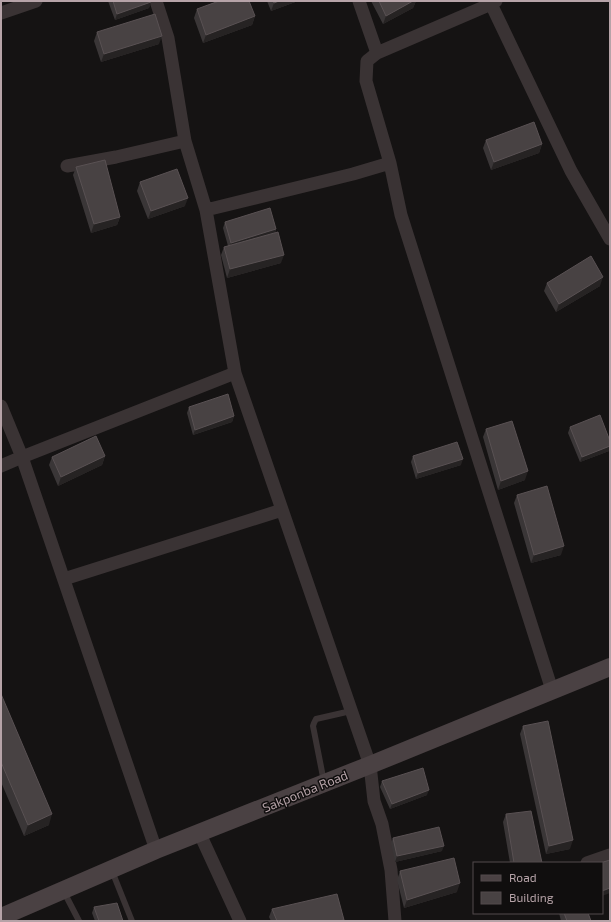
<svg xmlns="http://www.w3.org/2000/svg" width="611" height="922" font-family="'Exo 2',sans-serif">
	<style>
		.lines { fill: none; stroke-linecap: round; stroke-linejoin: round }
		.lane { stroke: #3a3334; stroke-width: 6 }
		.street { stroke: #3a3334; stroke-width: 13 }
		.secondary { stroke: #4a4143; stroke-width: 18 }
		.wall { fill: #3a3637 }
		.shaded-wall { fill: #262323 }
		.building { fill: #484243; stroke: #595153 }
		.labels { text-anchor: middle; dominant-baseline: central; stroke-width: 3; stroke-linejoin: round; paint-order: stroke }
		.street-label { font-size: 13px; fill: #b6a3a8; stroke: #100e0e }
	</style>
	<rect width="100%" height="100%" fill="#151313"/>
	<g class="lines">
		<path class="lane" d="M 324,782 L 313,726 L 314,723 L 316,719 L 351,711
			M 112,871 L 132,921
			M 64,892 L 79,921"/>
		<path class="street" d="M 156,1 L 168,38 L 185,141 L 206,210 L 235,373 L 370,765 L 374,801 L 382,824 L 391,870 L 395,921
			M 359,1 L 377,53
			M 496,1 L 491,4 L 377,53 L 367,61 L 366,81 L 390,163 L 401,215 L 552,690
			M 491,4 L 571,171 L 610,239
			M 1,13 L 36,1
			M 67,166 L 116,157 L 185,141
			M 206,210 L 353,174 L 390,163
			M 1,406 L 22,457 L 156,850
			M 1,466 L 22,457 L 235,373
			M 64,579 L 282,510
			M 199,832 L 240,921
			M 587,863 L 610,855"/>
		<path class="secondary" d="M 1,917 L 156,850 L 370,765 L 610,667"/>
	</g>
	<path class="wall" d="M 108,1 L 151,1 L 149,8 L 115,20 Z
		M 267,1 L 298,1 L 271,11 Z
		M 371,1 L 416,1 L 413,8 L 383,24 Z
		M 197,9 L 255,16 L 252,25 L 203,43 L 194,18 Z
		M 97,32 L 159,44 L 101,62 L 94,41 Z
		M 486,140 L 542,144 L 539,153 L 491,170 L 483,148 Z
		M 76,167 L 120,217 L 117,225 L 91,233 L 73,175 Z
		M 140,182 L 185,206 L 148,219 L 137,191 Z
		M 225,222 L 276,229 L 275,233 L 281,263 L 227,278 L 221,255 L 224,247 L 228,246 L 223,228 Z
		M 547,283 L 600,286 L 556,312 L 544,291 Z
		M 189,407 L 234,416 L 232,422 L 193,435 L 187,413 Z
		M 570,427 L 610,441 L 609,451 L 580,462 L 568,433 Z
		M 486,429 L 525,480 L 498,490 L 483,437 Z
		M 105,456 L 102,465 L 58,486 L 49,465 L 52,457 Z
		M 413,456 L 461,465 L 416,479 L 411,462 Z
		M 517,495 L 561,555 L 531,563 L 514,503 Z
		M 1,694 L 49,825 L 24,836 L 1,782 Z
		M 523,726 L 570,849 L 546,854 L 520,734 Z
		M 382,781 L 427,795 L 390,809 L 380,787 Z
		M 506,814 L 542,863 L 510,863 L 503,822 Z
		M 393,838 L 442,851 L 395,862 L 391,843 Z
		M 400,871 L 457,892 L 404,908 L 397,880 Z
		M 94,907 L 123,921 L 95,921 L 92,913 Z
		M 272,909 L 344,920 L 343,921 L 271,921 L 269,917 Z
		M 559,913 L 588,913 L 591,921 L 561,921 Z"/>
	<path class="shaded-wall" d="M 279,1 L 298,1 L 271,11 L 274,3 Z
		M 413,1 L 416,1 L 413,8 L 383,24 L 386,16 Z
		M 151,2 L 149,8 L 115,20 L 117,14 Z
		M 255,16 L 252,25 L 203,43 L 206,35 Z
		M 162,36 L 159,44 L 101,62 L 104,54 Z
		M 542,144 L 539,153 L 491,170 L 494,162 Z
		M 188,198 L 185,206 L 148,219 L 151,211 Z
		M 120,217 L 117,225 L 91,233 L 94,224 Z
		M 276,229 L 274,235 L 229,249 L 231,243 Z
		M 284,255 L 281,263 L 227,278 L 230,269 Z
		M 603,277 L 600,286 L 556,312 L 559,304 Z
		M 234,416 L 232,422 L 193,435 L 195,430 Z
		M 610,446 L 609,451 L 580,462 L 582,457 Z
		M 105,456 L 102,465 L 58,486 L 61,477 Z
		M 463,459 L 461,465 L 416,479 L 418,473 Z
		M 528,471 L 525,480 L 498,490 L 501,481 Z
		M 564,546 L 561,555 L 531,563 L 534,555 Z
		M 429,790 L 427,795 L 390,809 L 392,804 Z
		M 52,814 L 49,825 L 24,836 L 28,825 Z
		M 573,840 L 570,849 L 546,854 L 549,846 Z
		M 444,846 L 442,851 L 395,862 L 397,856 Z
		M 460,883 L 457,892 L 404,908 L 407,900 Z
		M 610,888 L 610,893 L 602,896 L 602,891 Z"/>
	<path class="building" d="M 113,1 L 151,1 L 151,2 L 117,14 Z
		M 219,1 L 249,1 L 255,16 L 206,35 L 197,9 Z
		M 273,1 L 279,1 L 274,3 Z
		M 379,1 L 413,1 L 386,16 Z
		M 155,14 L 162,36 L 104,54 L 97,32 Z
		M 534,122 L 542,144 L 494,162 L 486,140 Z
		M 105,160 L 120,217 L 94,224 L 76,167 Z
		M 177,169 L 188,198 L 151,211 L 140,182 Z
		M 270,208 L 276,229 L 231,243 L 225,222 Z
		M 278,232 L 284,255 L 230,269 L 224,247 Z
		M 591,256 L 603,277 L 559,304 L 547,283 Z
		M 228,394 L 234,416 L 195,430 L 189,407 Z
		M 600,415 L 610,441 L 610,446 L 582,457 L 570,427 Z
		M 512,421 L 528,471 L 501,481 L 486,429 Z
		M 96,436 L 105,456 L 61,477 L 52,457 Z
		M 457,442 L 463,459 L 418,473 L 413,456 Z
		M 547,486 L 564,546 L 534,555 L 517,495 Z
		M 1,694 L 52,814 L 28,825 L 1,762 Z
		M 548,721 L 573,840 L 549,846 L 523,726 Z
		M 423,768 L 429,790 L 392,804 L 382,781 Z
		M 531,811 L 542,863 L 514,863 L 506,814 Z
		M 439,827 L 444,846 L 397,856 L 393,838 Z
		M 454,858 L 460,883 L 407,900 L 400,871 Z
		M 610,860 L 610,888 L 602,891 L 602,863 L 600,863 Z
		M 337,894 L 344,920 L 339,921 L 277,921 L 272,909 Z
		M 117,903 L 123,921 L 99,921 L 94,907 Z
		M 564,913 L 588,913 L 591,921 L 567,921 Z"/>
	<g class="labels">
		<g class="street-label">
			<text transform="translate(305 791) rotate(-22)">Sakponba Road</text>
		</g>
	</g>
	<rect width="611" height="922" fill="none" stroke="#b6a3a8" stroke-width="4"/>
	<rect x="473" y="862" width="130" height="52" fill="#100e0e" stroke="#524a4c"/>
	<rect x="481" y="875" width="20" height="6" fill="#4a4143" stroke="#524a4c"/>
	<text x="509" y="882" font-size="12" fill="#b6a3a8">Road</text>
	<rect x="481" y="892" width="20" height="12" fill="#484243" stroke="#524a4c"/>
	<text x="509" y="902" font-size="12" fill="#b6a3a8">Building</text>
</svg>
